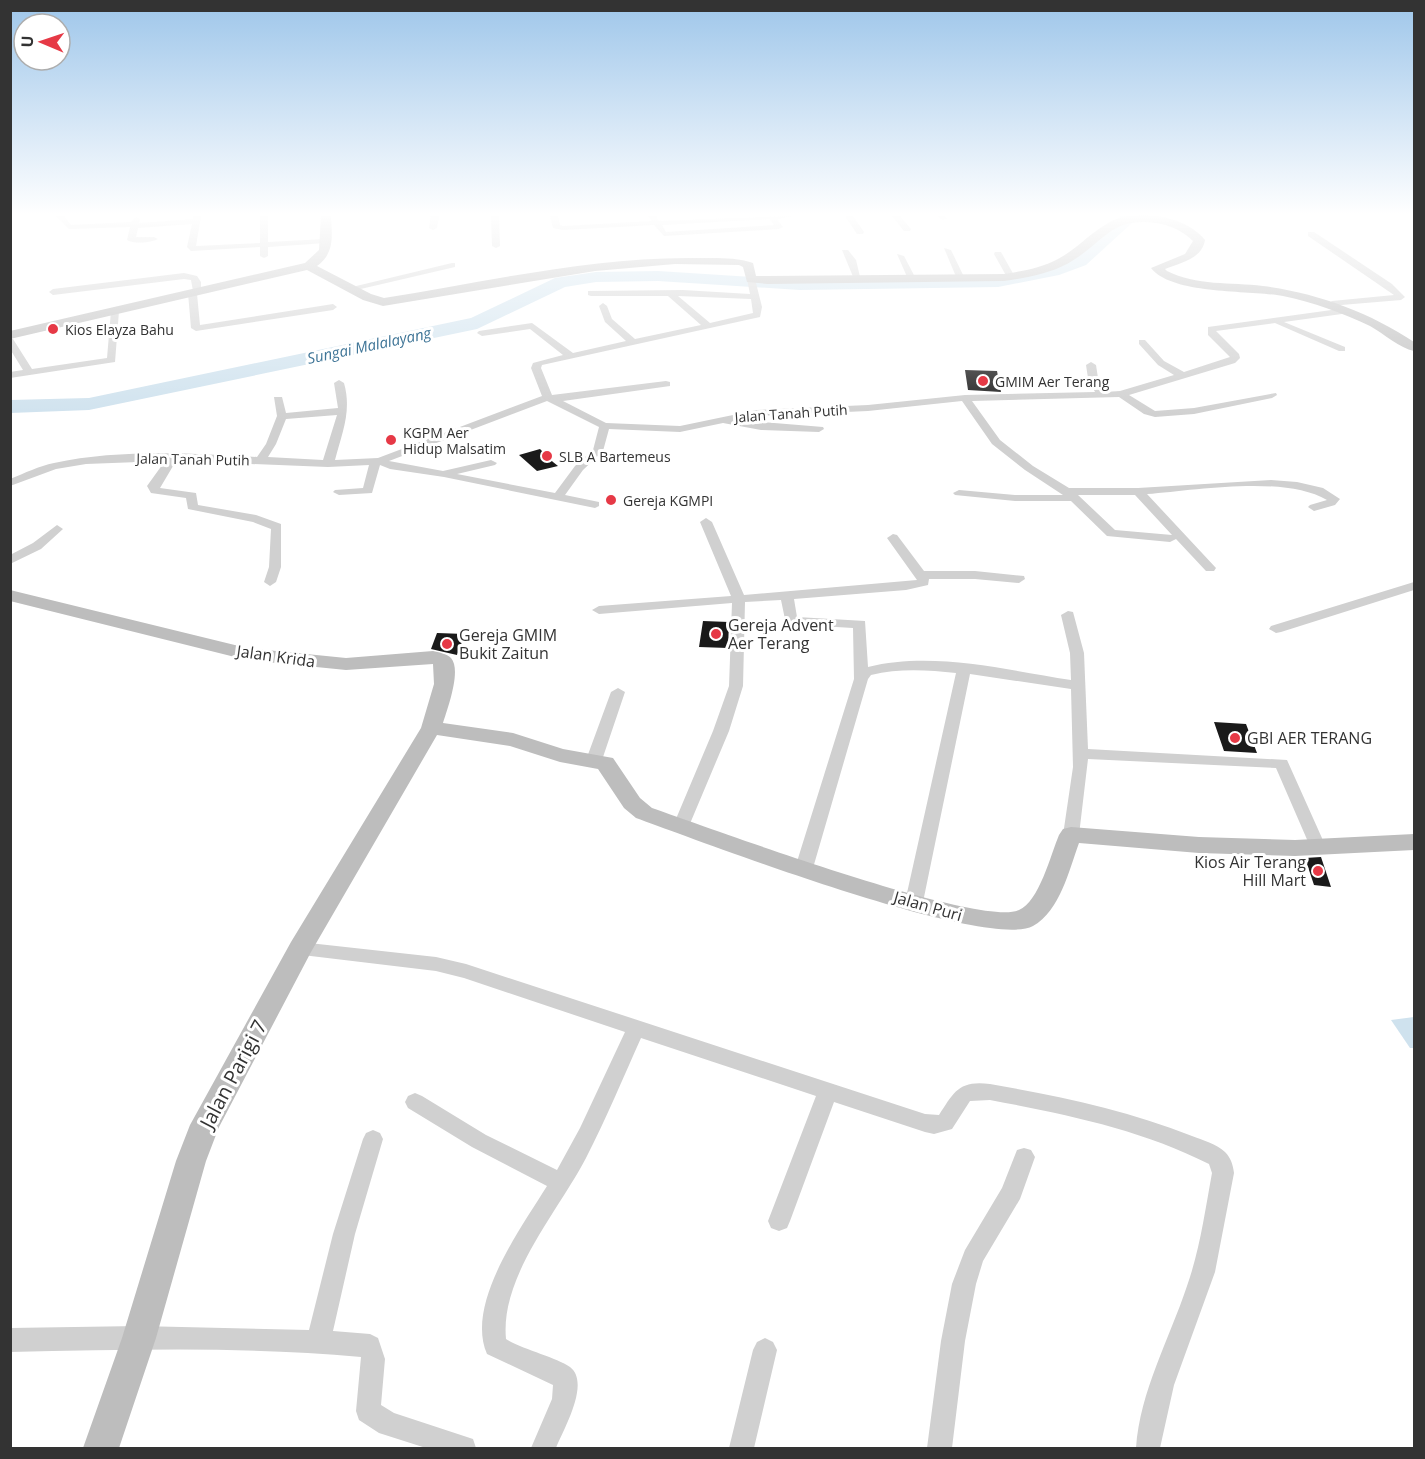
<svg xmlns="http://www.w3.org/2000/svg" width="1425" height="1459" font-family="'Open Sans',sans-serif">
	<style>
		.water { fill: #cfe2ee }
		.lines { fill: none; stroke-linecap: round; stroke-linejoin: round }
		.river { fill: #cfe2ee; fill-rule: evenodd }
		.building { fill: #1a1a1a }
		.street { fill: #d0d0d0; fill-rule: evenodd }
		.secondary { fill: #bdbdbd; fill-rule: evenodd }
		.poi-dot { fill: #e63946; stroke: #fff; stroke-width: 2 }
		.labels { text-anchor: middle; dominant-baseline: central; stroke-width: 6; stroke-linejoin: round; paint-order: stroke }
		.far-poi-label { font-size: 14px; fill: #333; stroke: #fff; text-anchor: start }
		.far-street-label { font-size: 14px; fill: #333; stroke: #fff }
		.far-water-label { font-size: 15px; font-style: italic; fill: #3f7597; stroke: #fff }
		.poi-label { font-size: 16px; fill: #333; stroke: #fff; text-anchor: start }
		.street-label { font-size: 16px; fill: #333; stroke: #fff }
		.near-street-label { font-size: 20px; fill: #333; stroke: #fff }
	</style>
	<rect width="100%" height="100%" fill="#fff"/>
	<path class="water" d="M 1414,1017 L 1414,1048 L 1410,1048 L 1391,1020 Z"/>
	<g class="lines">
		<path class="river" d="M 1121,216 L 1143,216 L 1133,222 L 1086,265 L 1059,275 L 998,287 L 800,290 L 658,281 L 596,282 L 565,287 L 477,329 L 89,410 L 10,413 L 10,400 L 89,398 L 471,318 L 555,278 L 596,272 L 658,271 L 800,280 L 998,277 L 1049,267 L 1074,257 Z"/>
	</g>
	<path class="building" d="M 965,370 L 997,371 L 1001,392 L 968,390 Z
		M 540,449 L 553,462 L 558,466 L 537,471 L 519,455 Z
		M 703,621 L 729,622 L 728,648 L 699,647 Z
		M 437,633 L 465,634 L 457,655 L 431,649 Z
		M 1214,722 L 1246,724 L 1257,753 L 1224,751 Z
		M 1321,857 L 1331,887 L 1314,885 L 1305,858 Z"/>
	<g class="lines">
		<path class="street" d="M 56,216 L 64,216 L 71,225 L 131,222 L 136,217 L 140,219 L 139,223 L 193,219 L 193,216 L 201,216 L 196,246 L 260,243 L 260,216 L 268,216 L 268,242 L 326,239 L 330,241 L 326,243 L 268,247 L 268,256 L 264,258 L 260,256 L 260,247 L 191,251 L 187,247 L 192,224 L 138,228 L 136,237 L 154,237 L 158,239 C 151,243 134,244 127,240 L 130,227 L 69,229 Z
			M 431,216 L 439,216 L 437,228 L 433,230 L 429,228 Z
			M 491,216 L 499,216 L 500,246 L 496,248 L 492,246 Z
			M 550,216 L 558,216 L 560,225 L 563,226 L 652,221 L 648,216 L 656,216 L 659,221 L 794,216 L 777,219 L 783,227 L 779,229 L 664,236 L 654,225 L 563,230 L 553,228 ZM 770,219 L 774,225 L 666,232 L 662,225 Z
			M 845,216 L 853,216 L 864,232 L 863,234 L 857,234 Z
			M 892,216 L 900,216 L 911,229 L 910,231 L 904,231 Z
			M 937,216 L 945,216 L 947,218 L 943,220 Z
			M 1308,232 L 1314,232 L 1392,284 L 1405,297 L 1401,300 L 1329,306 L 1328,304 L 1332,301 L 1394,295 L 1308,236 Z
			M 944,248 L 951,250 L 965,279 L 964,281 L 957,279 Z
			M 842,250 L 848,250 L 856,260 L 861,281 L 854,279 Z
			M 995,252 L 1001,252 L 1015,277 L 1014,279 L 1008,279 L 994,254 Z
			M 897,254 L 904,256 L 916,279 L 915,281 L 908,279 Z
			M 452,263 L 455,263 L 455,267 L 352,291 L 348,288 Z
			M 184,273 L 197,276 L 201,282 L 201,292 L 197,294 L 200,325 L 333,304 L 337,307 L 333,310 L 196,331 L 191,328 L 188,293 L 193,291 L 191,280 L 184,279 L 53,295 L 49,292 L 53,289 Z
			M 751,276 L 755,279 L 762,307 L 760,317 L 542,365 L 541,368 L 552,395 L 666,381 L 670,382 L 670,386 L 563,401 L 606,423 L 680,426 L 757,410 L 868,405 L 965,395 L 1095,392 L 1088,378 L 1086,365 L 1091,362 L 1096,365 L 1098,378 L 1105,392 L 1120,391 L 1174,375 L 1158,365 L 1139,344 L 1139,340 L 1145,340 L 1164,361 L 1184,372 L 1230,357 L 1208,335 L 1208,327 L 1346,308 L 1349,309 L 1349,313 L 1284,322 L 1345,347 L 1345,351 L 1339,351 L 1275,323 L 1216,331 L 1239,354 L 1240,358 L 1235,363 L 1129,395 L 1155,411 L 1194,408 L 1276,393 L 1277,395 L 1272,398 L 1194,414 L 1155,417 L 1144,414 L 1119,397 L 972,401 L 1000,440 L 1033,466 L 1069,488 L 1138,488 L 1271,480 L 1297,482 L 1323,488 L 1340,499 L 1335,505 L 1314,511 L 1308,507 L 1310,505 L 1327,500 C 1284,475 1197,490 1147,494 L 1216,568 L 1214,571 L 1206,571 L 1176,539 L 1170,542 L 1107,536 L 1071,501 L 1015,501 L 955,495 L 953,493 L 959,490 L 1015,495 L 1063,495 L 1025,470 L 992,444 L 962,401 L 868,411 L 757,416 L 737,420 L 823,427 L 824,429 L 819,432 L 761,430 L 723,423 L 680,432 L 609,429 L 603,451 L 583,470 L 565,495 L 599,502 L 599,506 L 595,508 L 444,477 L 390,469 L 380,465 L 372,493 L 339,495 L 333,492 L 335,490 L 363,488 L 369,465 L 328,467 L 176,461 L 160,488 L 196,493 L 198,505 L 256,515 L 281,524 L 281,567 L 276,582 L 270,586 L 264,582 L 269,567 L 271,529 L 253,522 L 188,509 L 186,498 L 151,493 L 147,486 L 165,461 L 86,464 L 56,469 L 10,486 L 10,479 C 25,473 39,466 54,463 C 118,449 192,453 257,457 L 266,444 L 277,416 L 274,397 L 282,397 L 286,413 L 338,408 L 334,383 L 339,380 L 344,383 C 352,411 342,433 335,460 L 378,458 L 542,396 L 531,368 L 533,363 L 563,355 L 530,329 L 482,336 L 477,333 L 479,331 L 532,323 L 573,353 L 626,341 L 605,322 L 599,306 L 603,303 L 607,306 L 612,319 L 635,339 L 701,325 L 668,296 L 591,296 L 588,295 L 588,291 L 683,290 L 750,294 L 747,279 ZM 678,296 L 751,299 L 753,313 L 710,323 ZM 547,401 L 599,427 L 593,450 L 575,466 L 555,493 L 457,474 L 495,465 L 497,463 L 491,460 L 443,471 L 389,461 ZM 337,415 L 323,460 L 268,457 L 276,444 L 286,419 ZM 1078,495 L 1135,495 L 1172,535 L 1115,530 Z
			M 115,308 L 119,311 L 115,362 L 10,378 L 10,372 L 23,370 L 10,349 L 10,338 L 13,339 L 32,369 L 107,358 L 111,311 Z
			M 706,518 L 712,522 L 744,595 L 917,580 L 887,538 L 893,534 L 897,535 L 924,571 L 975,571 L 1024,576 L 1025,579 L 1019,583 L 975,579 L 929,579 L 928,585 L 906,590 L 794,599 L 797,617 L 865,621 L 868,667 C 933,651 1006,670 1071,680 L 1070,653 L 1061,615 L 1068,611 L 1073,612 L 1084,653 L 1088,749 L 1287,760 L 1326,847 L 1324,851 L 1312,851 L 1276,768 L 1088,759 L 1079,835 L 1077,839 L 1065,839 L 1063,835 L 1073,767 L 1071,689 L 970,674 L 923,902 L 920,906 L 914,908 L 908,906 L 905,902 L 956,673 C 928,670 899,668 871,675 L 868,679 L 813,868 L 810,872 L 798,872 L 795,868 L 854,679 L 853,628 L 786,624 L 781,600 L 745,602 L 743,686 L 729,731 L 689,826 L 687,830 L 675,830 L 673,826 L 713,731 L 729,686 L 732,603 L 599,614 L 592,610 L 599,606 L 731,596 L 700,522 Z
			M 57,525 L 63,529 L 41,549 L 10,564 L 10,555 L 33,543 Z
			M 1414,582 L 1414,590 L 1281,632 L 1276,633 L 1269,629 L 1271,626 Z
			M 618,688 L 625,692 L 602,760 L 594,765 L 589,763 L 586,760 L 611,692 Z
			M 300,942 L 436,957 L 466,964 L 925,1114 L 939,1115 C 954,1092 959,1080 990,1084 C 1058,1096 1127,1110 1192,1136 C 1202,1140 1217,1144 1225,1152 C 1231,1158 1233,1165 1234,1173 L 1215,1272 L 1174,1385 L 1160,1448 L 1136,1448 C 1140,1391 1169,1340 1187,1286 C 1200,1249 1205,1211 1212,1173 L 1209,1164 C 1140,1129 1064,1114 990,1100 L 970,1101 L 952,1129 L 934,1134 L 925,1132 L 834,1102 L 790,1221 L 787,1228 L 779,1231 L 771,1228 L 768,1221 L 816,1096 L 641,1038 C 623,1078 606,1119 586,1158 C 558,1212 500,1276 506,1339 C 524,1350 556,1357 570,1367 C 591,1383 563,1430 556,1448 L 531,1448 L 552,1399 L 553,1385 L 487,1354 C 465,1304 521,1228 547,1186 L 472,1147 L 408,1108 L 405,1102 L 408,1096 L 415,1093 L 422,1096 L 486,1135 L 557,1170 L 580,1128 L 625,1032 L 464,978 L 436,971 L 294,954 L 291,949 L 294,944 Z
			M 373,1130 L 380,1133 L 383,1139 L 355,1234 L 333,1331 L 370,1334 L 378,1338 L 385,1359 L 381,1405 L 394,1413 L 473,1439 L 476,1448 L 426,1448 L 379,1433 L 359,1420 L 356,1411 L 361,1357 C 245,1346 127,1350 10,1352 L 10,1328 L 139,1326 L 309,1330 L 333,1234 L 363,1139 L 366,1133 Z
			M 1024,1148 L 1031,1150 L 1035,1157 L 1020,1199 L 983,1261 L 976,1284 L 965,1341 L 952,1448 L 927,1448 L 941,1341 L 952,1284 L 965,1250 L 1002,1188 L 1017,1150 Z
			M 765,1338 L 773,1342 L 777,1350 L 754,1448 L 729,1448 L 753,1350 L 757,1342 Z"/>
		<path class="secondary" d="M 321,216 L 331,216 C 332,236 335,253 317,266 L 371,294 L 384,298 C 485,282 596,256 698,258 C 717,258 735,257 753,263 L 756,276 L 768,276 L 1004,274 C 1023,271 1041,268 1058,259 C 1077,249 1091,232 1110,222 C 1137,208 1186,216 1205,240 C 1202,259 1180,263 1165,269 L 1167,271 C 1196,286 1231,282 1263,286 C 1317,293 1369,312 1414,342 L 1414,351 C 1400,348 1384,334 1370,326 C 1343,313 1313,302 1283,296 C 1250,290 1172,295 1151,268 L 1185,254 L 1193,241 C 1183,231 1170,225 1156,223 C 1110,216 1103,244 1067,264 C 1048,274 1025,278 1004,281 L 768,284 L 747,282 L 743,267 L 739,265 L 675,264 L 595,271 L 383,306 L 363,300 L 307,270 L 10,339 L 10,331 L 305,263 L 319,250 Z
			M 10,590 L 247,648 L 346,658 L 433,651 C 438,652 447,654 451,658 C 462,670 447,710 443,723 L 513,733 L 563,749 L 613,758 L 640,798 L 652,808 C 707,827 979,928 1019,910 C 1039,902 1051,854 1059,835 L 1063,829 L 1071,827 L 1199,837 L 1295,840 L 1414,834 L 1414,850 L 1295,856 L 1199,853 L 1079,843 C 1069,870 1060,911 1033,926 C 985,951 698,840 636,818 L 624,808 L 598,769 L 560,762 L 510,746 L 437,735 L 311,952 L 219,1127 L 206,1161 L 156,1338 L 119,1448 L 83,1448 L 122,1338 L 176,1161 L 190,1125 L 291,942 L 421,728 L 434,684 L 433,664 L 346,670 L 247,660 L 10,601 Z"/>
	</g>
	<linearGradient id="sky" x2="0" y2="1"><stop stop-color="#9ec6ea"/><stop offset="0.51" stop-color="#fff"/><stop offset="1" stop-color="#fff" stop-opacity="0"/></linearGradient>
	<rect width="1425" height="420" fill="url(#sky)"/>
	<g class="poi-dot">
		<circle cx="53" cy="329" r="6"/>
		<circle cx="983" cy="381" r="6"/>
		<circle cx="391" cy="440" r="6"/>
		<circle cx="547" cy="456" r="6"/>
		<circle cx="611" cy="500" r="6"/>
		<circle cx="716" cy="634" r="6"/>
		<circle cx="447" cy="644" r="6"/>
		<circle cx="1235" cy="738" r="6"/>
		<circle cx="1318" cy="871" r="6"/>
	</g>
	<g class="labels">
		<g class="far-poi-label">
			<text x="65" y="329">Kios Elayza Bahu</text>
			<text x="995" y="381">GMIM Aer Terang</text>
			<text x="403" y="432">KGPM Aer<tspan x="403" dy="16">Hidup Malsatim</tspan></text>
			<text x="559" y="456">SLB A Bartemeus</text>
			<text x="623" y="500">Gereja KGMPI</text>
		</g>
		<g class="far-street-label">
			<text transform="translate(791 413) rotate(-4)">Jalan Tanah Putih</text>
			<text transform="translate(193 459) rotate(1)">Jalan Tanah Putih</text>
		</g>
		<g class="far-water-label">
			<text transform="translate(369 345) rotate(-12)">Sungai Malalayang</text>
		</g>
		<g class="poi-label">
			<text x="728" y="625">Gereja Advent<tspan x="728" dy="18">Aer Terang</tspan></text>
			<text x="459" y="635">Gereja GMIM<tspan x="459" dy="18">Bukit Zaitun</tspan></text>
			<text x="1247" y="738">GBI AER TERANG</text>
			<text x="1306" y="862" text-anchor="end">Kios Air Terang<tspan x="1306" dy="18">Hill Mart</tspan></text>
		</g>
		<g class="street-label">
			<text transform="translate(276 656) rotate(8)">Jalan Krida</text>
			<text transform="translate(928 906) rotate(16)">Jalan Puri</text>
		</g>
		<g class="near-street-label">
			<text transform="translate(233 1074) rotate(-62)">Jalan Parigi 7</text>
		</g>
	</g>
	<rect width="1425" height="1459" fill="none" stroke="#333333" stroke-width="24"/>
	<g transform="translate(42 42) rotate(272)"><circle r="28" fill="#ffffff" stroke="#adadad" stroke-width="1.5"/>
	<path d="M0-4.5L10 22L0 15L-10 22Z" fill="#e63946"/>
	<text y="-9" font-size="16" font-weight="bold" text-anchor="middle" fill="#333333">U</text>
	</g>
</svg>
